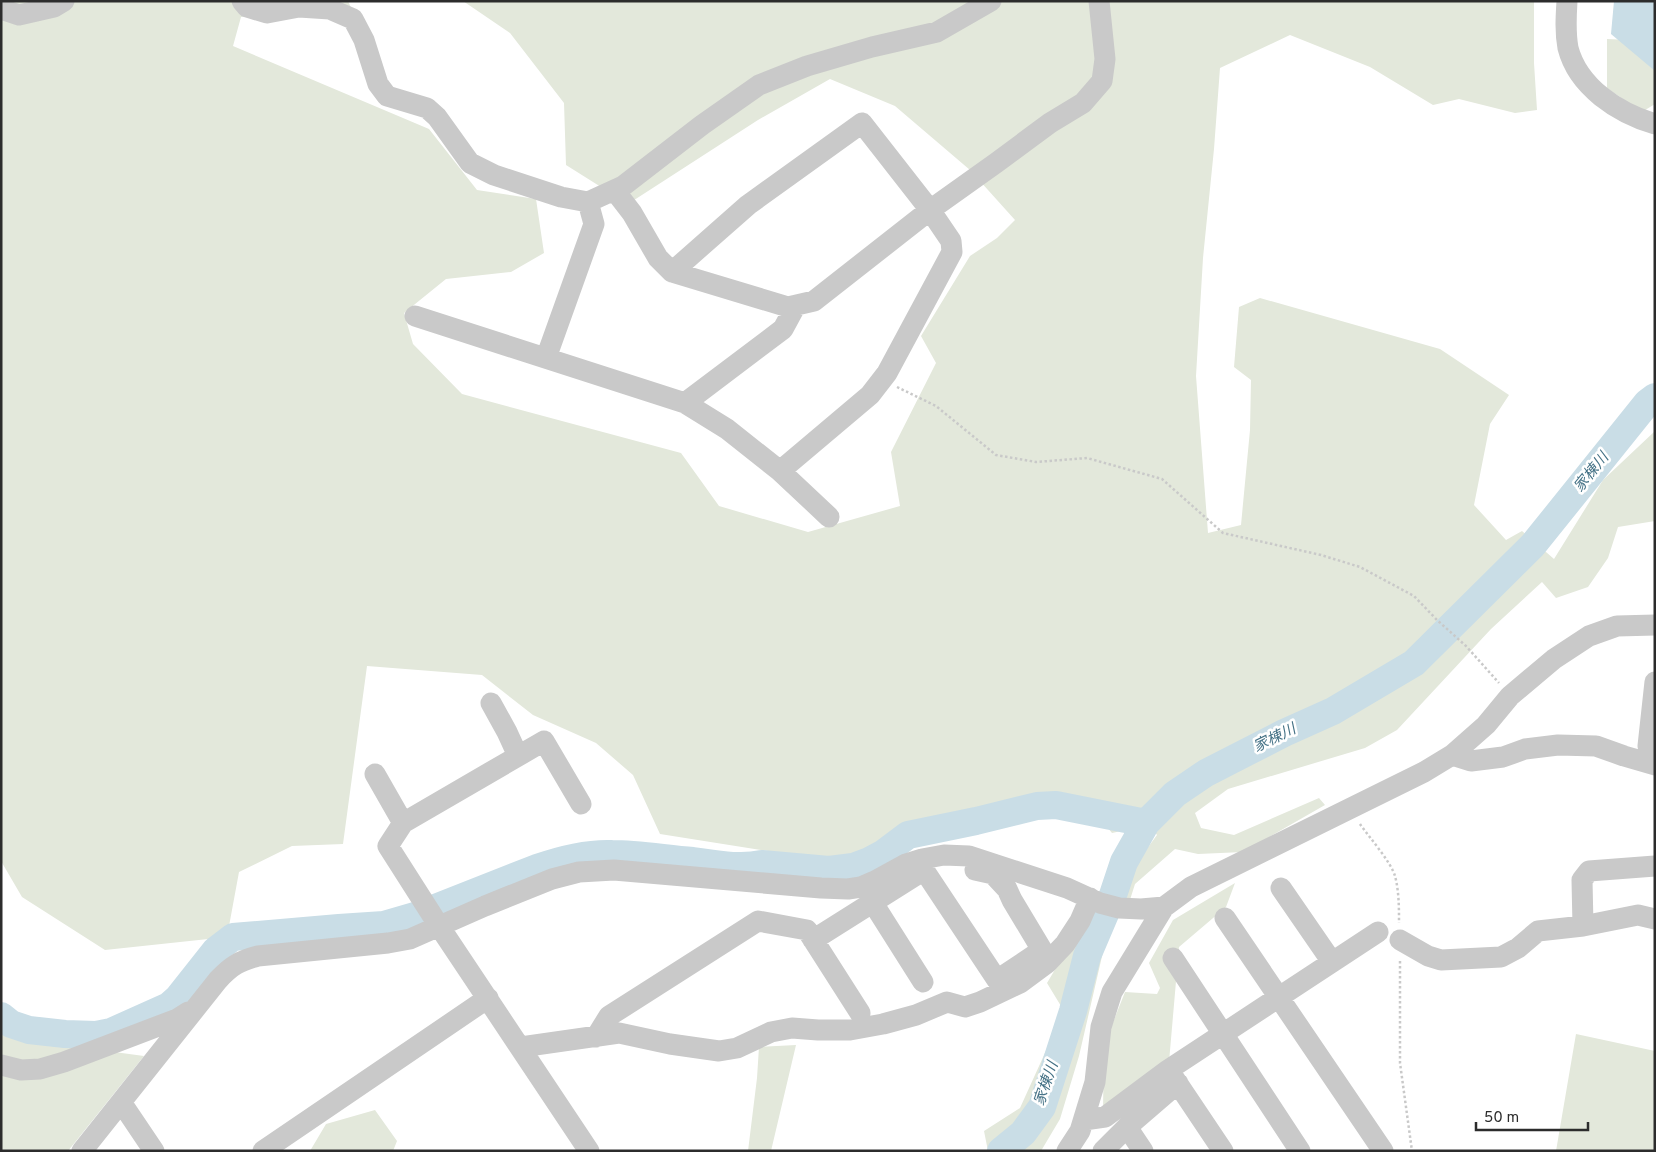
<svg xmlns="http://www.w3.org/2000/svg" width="1656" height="1152" font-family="Overpass,'Noto Sans JP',sans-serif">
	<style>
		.green { fill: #e3e8db }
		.water { fill: #c9dde6 }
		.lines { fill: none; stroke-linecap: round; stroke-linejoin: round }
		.river { stroke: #c9dde6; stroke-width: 28 }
		.path { stroke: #c9c9c9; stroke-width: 2.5; stroke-dasharray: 2.5 2.5; stroke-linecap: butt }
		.minor { stroke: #c9c9c9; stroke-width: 21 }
		.labels { text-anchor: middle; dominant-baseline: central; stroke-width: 5; stroke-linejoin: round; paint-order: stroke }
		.water-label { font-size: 15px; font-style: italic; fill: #447185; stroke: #fff }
	</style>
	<rect width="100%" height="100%" fill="#fff"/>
	<path class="green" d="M 1,1 L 348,1 L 352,10 L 241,17 L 233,46 L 429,129 L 477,190 L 536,199 L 544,253 L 511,272 L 446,279 L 404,313 L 413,344 L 462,394 L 681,453 L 719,506 L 808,532 L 900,506 L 891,452 L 936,363 L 921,336 L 970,256 L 997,238 L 1015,220 L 970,170 L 895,106 L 830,79 L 758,120 L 628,204 L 566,165 L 564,103 L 510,33 L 463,1 L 1534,1 L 1534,63 L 1537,110 L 1515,113 L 1459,99 L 1433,105 L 1370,67 L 1290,35 L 1220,68 L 1214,149 L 1203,258 L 1196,376 L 1208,533 L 1241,525 L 1250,430 L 1251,380 L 1234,367 L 1239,307 L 1260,298 L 1440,349 L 1509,395 L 1490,424 L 1474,505 L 1506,540 L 1522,531 L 1554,559 L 1603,480 L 1655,431 L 1655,521 L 1618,527 L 1608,558 L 1588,587 L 1556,598 L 1542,582 L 1491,629 L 1397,730 L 1365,748 L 1228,789 L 1195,813 L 1201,828 L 1234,835 L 1319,798 L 1325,805 L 1243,852 L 1198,854 L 1175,849 L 1135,884 L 1129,903 L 1124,891 L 1143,854 L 1157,835 L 1149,825 L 1112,833 L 1085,800 L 1059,800 L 1037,803 L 956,826 L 844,863 L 660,834 L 633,775 L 596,743 L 533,715 L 482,675 L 367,666 L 343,844 L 292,846 L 239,872 L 227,937 L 105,950 L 22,897 L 1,861 Z
		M 1607,39 L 1629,40 L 1655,61 L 1655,104 L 1642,112 L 1607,88 Z
		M 1235,883 L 1226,907 L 1179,947 L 1169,1062 L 1103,1110 L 1104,1045 L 1125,992 L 1157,994 L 1160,988 L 1149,963 L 1173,920 Z
		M 1087,916 L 1109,926 L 1079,1056 L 1060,1119 L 1041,1151 L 988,1151 L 984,1131 L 1020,1108 L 1064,1011 L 1047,983 Z
		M 1,1014 L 40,1042 L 144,1056 L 68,1151 L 1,1151 Z
		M 1576,1034 L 1655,1051 L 1655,1151 L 1556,1151 Z
		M 796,1045 L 771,1151 L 748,1151 L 757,1078 L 759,1047 Z
		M 375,1110 L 397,1141 L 393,1151 L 310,1151 L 326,1124 Z"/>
	<path class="water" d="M 1614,1 L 1651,1 L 1655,3 L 1655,71 L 1611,34 Z"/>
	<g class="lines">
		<path class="river" d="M 1,1016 L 11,1024 L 29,1030 L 65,1034 L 96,1035 L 111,1032 L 169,1006 L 178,998 L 216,950 L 233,937 L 339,928 L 384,925 L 415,916 L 537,868 C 560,860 587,853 612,854 C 639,854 666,859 693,861 C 715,864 740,869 762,864 L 829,870 L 853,867 L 869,861 L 884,853 L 908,835 L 976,821 L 1037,806 L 1056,805 L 1146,823
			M 1001,1151 L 1023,1133 L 1042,1107 L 1073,1011 L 1087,956 L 1113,895 L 1124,862 L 1146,823 L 1175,794 L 1206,773 L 1284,733 L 1333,711 L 1414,663 L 1533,545 L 1647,403 L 1655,397"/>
		<path class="path" d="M 897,387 L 936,406 L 996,455 L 1036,462 L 1087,458 L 1162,479 L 1223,533 L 1321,555 L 1360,567 L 1414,596 L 1437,620 L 1466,646 L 1499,683
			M 1360,824 C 1369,837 1391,862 1395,876 C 1399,891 1399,907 1399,923
			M 1400,961 L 1400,1063 L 1412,1151"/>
		<path class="minor" d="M 242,1 L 247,7 L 267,13 L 299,7 L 330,9 L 353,19 L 364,40 L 378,84 L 387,96 L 427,108 L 437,117 L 470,163 L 494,175 L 561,197 L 588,202 L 623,186 L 702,125 L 759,85 L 807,66 L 872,47 L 937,32 L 991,1
			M 1567,1 C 1566,17 1565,32 1568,48 C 1578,87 1618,113 1655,124
			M 1,9 L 19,15 L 54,7 L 64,1
			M 615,191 L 632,213 L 658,258 L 672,272 L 788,307 L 814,301 L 930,210 L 996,163 L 1050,123 L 1083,103 L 1102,81 L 1105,59 L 1099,1
			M 672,272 L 748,205 L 862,123 L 930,210 L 951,241 L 952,252 L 887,373 L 870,395 L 780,471
			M 415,316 L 685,403 L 727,429 L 780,471 L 829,517
			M 546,358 L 594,224 L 588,202
			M 685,403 L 783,329 L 796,305
			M 1655,682 L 1648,746 L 1655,765
			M 491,703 L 507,732 L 518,756
			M 1452,755 L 1471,761 L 1503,757 L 1525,749 L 1558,745 L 1596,746 L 1624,756 L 1655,765
			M 375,774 L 403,823
			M 581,804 L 544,741 L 403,823 L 388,846 L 439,926 L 589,1151
			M 1281,888 L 1332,962
			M 873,903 L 923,982
			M 1225,918 L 1383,1151
			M 1583,926 L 1582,880 L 1589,871 L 1655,866
			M 813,940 L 924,870 L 997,980 L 1042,950 L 1012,900 L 1007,889 L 993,874 L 975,870
			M 1400,940 L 1428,956 L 1441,960 L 1501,957 L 1518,948 L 1538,931 L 1583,926 L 1638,915 L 1655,919
			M 1173,958 L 1300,1151
			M 596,1037 L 609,1016 L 758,921 L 807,930 L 860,1013
			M 521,1047 L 619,1033 L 670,1044 L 719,1051 L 737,1048 L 771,1032 L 792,1028 L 818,1030 L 850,1030 L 883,1024 L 916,1015 L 947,1002 L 965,1007 L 980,1002 L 1020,983 L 1047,963 L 1065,944 L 1080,921 L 1090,898
			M 1,1065 L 21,1070 L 40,1069 L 64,1062 L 177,1019 L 188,1012
			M 1170,1072 L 1223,1151
			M 121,1102 L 154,1151
			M 1084,1120 L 1105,1117 L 1168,1070 L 1378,932
			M 1127,1127 L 1143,1151
			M 82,1151 L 218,980 C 231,966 239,961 258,956 L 388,943 L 410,939 L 485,906 L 552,879 L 579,872 L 614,870 L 821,888 L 848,889 L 861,887 L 875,881 L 906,864 L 922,859 L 944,855 L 969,856 L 1067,888 L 1100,903 L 1119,908 L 1141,909 L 1164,907
			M 263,1151 L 488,998
			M 1067,1151 L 1080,1131 L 1095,1082 L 1101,1027 L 1112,992 L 1164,907 L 1191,887 L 1424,772 L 1452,755 L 1486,725 L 1510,696 L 1554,659 L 1589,636 L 1617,626 L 1655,625
			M 1103,1151 L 1127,1127 L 1178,1083"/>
	</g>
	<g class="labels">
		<g class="water-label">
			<text transform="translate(1592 473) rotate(-51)">家棟川</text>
			<text transform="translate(1275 739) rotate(-26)">家棟川</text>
			<text transform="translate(1047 1084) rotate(-71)">家棟川</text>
		</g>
	</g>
	<rect width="1656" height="1152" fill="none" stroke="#2c2c2c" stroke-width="5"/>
	<path d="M1476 1122v8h112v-8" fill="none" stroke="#2c2c2c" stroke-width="2.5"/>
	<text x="1484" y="1122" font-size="15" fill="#2c2c2c" stroke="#ffffff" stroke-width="4" paint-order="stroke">50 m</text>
</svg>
